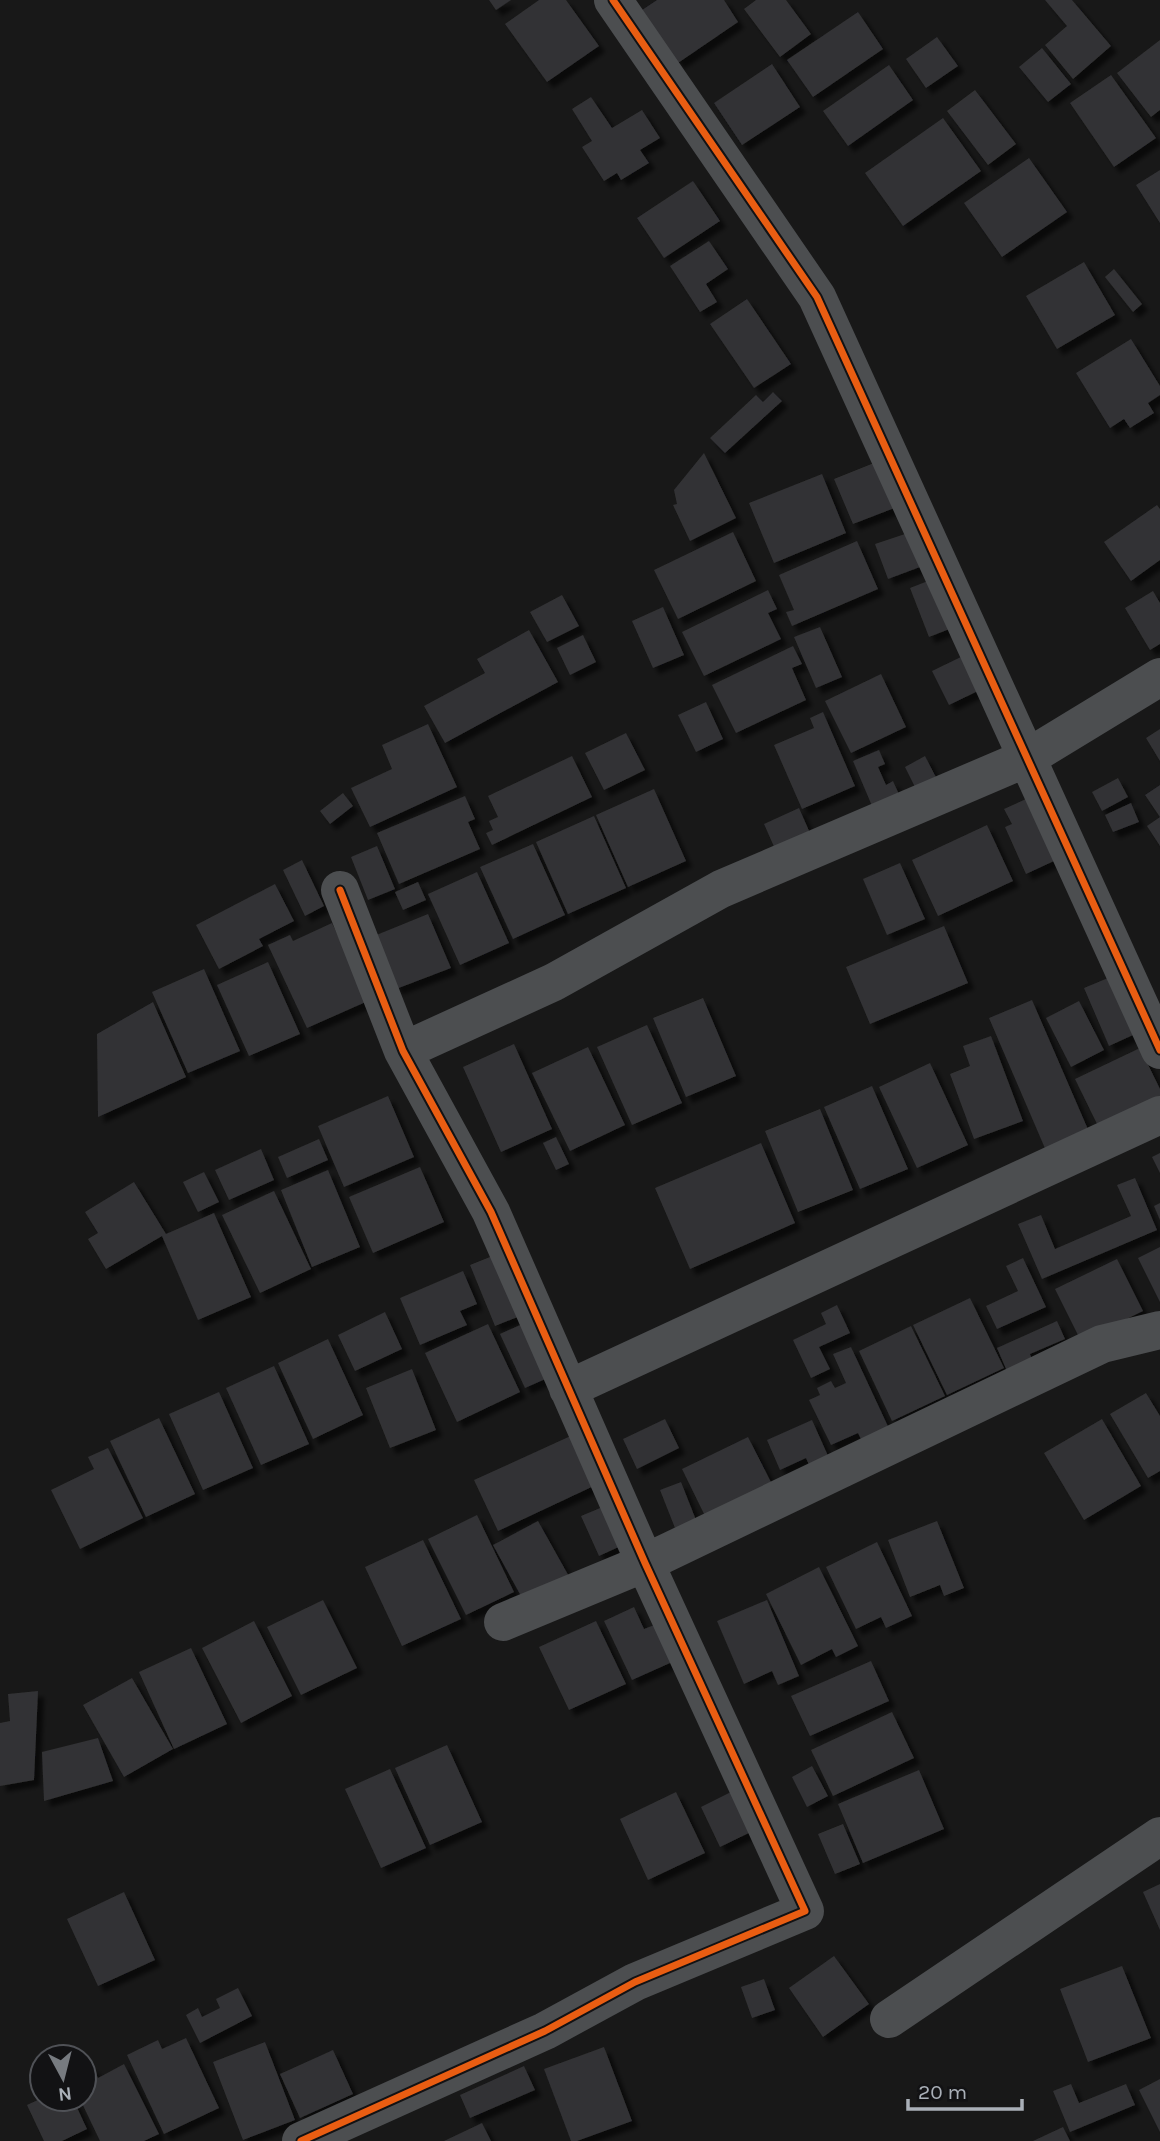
<svg xmlns="http://www.w3.org/2000/svg" width="1160" height="2141" font-family="Karla,sans-serif">
	<style>
		.building { fill: #323234; filter: url(#shadow) }
		.lines { fill: none; stroke-linecap: round; stroke-linejoin: round }
		.minor { stroke: #4c4e50; stroke-width: 38 }
		.cycleway-casing { stroke: #121214; stroke-width: 11 }
		.cycleway { stroke: #e95d12; stroke-width: 7 }
	</style>
	<defs>
		<filter id="shadow"><feDropShadow dx="6" dy="6" stdDeviation="2" flood-color="#0009"/></filter>
	</defs>
	<rect width="100%" height="100%" fill="#181818"/>
	<path class="building" d="M 489,0 L 511,0 L 496,10 Z
		M 539,0 L 566,0 L 599,46 L 547,82 L 505,24 Z
		M 657,0 L 724,0 L 738,22 L 678,63 L 642,10 Z
		M 756,0 L 786,0 L 811,34 L 780,57 L 744,9 Z
		M 1045,0 L 1072,0 L 1111,46 L 1073,79 L 1045,45 L 1067,26 Z
		M 858,12 L 883,49 L 813,97 L 787,60 Z
		M 937,37 L 958,66 L 926,88 L 906,59 Z
		M 1160,40 L 1160,110 L 1151,117 L 1117,73 Z
		M 1042,48 L 1071,84 L 1048,102 L 1019,67 Z
		M 772,64 L 800,107 L 742,145 L 714,103 Z
		M 889,65 L 913,100 L 848,146 L 823,111 Z
		M 1111,75 L 1156,138 L 1114,167 L 1070,103 Z
		M 975,90 L 1016,144 L 988,165 L 947,111 Z
		M 591,97 L 612,128 L 642,110 L 660,138 L 640,150 L 649,163 L 621,180 L 617,173 L 604,181 L 582,147 L 592,141 L 572,109 Z
		M 943,118 L 981,171 L 903,226 L 865,173 Z
		M 1029,158 L 1067,212 L 1002,257 L 964,203 Z
		M 1160,170 L 1160,223 L 1136,185 Z
		M 693,181 L 720,221 L 664,258 L 637,218 Z
		M 709,241 L 728,269 L 706,284 L 717,302 L 700,312 L 670,266 Z
		M 1084,262 L 1115,315 L 1057,349 L 1026,296 Z
		M 1114,269 L 1142,304 L 1133,312 L 1105,277 Z
		M 747,299 L 791,364 L 754,388 L 710,324 Z
		M 1131,339 L 1160,386 L 1160,395 L 1148,403 L 1154,413 L 1130,428 L 1124,419 L 1110,428 L 1076,373 Z
		M 773,392 L 782,401 L 725,453 L 710,438 L 756,395 L 763,402 Z
		M 704,453 L 736,518 L 690,541 L 673,505 L 677,504 L 674,490 Z
		M 879,461 L 897,507 L 853,524 L 834,479 Z
		M 822,474 L 846,533 L 774,563 L 749,503 Z
		M 1157,505 L 1160,509 L 1160,560 L 1131,581 L 1104,542 Z
		M 733,532 L 756,581 L 678,619 L 654,570 Z
		M 908,533 L 920,567 L 888,579 L 875,544 Z
		M 857,541 L 878,589 L 792,626 L 786,612 L 794,610 L 779,575 Z
		M 933,579 L 952,628 L 929,637 L 910,588 Z
		M 768,590 L 777,609 L 768,613 L 781,639 L 704,676 L 682,632 Z
		M 1153,591 L 1160,603 L 1160,644 L 1150,650 L 1125,608 Z
		M 562,595 L 579,626 L 547,642 L 530,612 Z
		M 663,607 L 684,655 L 653,668 L 632,621 Z
		M 820,627 L 842,677 L 816,688 L 794,637 Z
		M 529,630 L 558,682 L 445,743 L 424,706 L 485,673 L 477,659 Z
		M 583,635 L 596,662 L 570,675 L 557,648 Z
		M 793,646 L 802,664 L 792,668 L 806,700 L 736,733 L 712,685 Z
		M 963,656 L 980,690 L 949,705 L 932,671 Z
		M 881,674 L 906,727 L 851,753 L 825,701 Z
		M 706,702 L 723,739 L 696,752 L 678,715 Z
		M 823,712 L 855,786 L 802,809 L 774,745 L 814,728 L 810,718 Z
		M 428,724 L 457,787 L 370,827 L 351,788 L 392,769 L 382,745 Z
		M 1160,729 L 1160,761 L 1146,738 Z
		M 626,733 L 645,770 L 604,790 L 585,753 Z
		M 879,750 L 885,764 L 878,767 L 886,785 L 893,781 L 902,801 L 875,813 L 853,761 Z
		M 572,756 L 592,797 L 492,845 L 486,833 L 493,830 L 489,821 L 498,817 L 488,796 Z
		M 925,756 L 940,785 L 919,795 L 905,767 Z
		M 1118,778 L 1128,797 L 1102,811 L 1092,792 Z
		M 1160,785 L 1160,817 L 1145,795 Z
		M 654,789 L 686,861 L 628,887 L 596,815 Z
		M 343,793 L 353,806 L 330,824 L 320,811 Z
		M 465,796 L 475,819 L 468,822 L 480,849 L 399,884 L 377,833 Z
		M 1026,799 L 1054,861 L 1026,874 L 1005,827 L 1012,824 L 1004,809 Z
		M 1131,803 L 1139,822 L 1113,832 L 1105,815 Z
		M 799,808 L 814,842 L 779,858 L 764,824 Z
		M 594,816 L 626,888 L 568,914 L 536,842 Z
		M 1160,817 L 1160,846 L 1147,826 Z
		M 987,825 L 1013,881 L 938,916 L 912,860 Z
		M 533,844 L 565,915 L 513,939 L 480,867 Z
		M 377,846 L 395,889 L 368,900 L 351,857 Z
		M 302,860 L 324,906 L 305,916 L 283,870 Z
		M 900,863 L 925,919 L 887,935 L 863,879 Z
		M 477,872 L 509,943 L 460,965 L 428,894 Z
		M 418,882 L 426,900 L 403,910 L 395,892 Z
		M 275,884 L 294,921 L 259,939 L 263,946 L 219,969 L 196,925 Z
		M 428,914 L 451,968 L 396,989 L 374,936 Z
		M 332,923 L 368,1001 L 307,1028 L 268,945 L 290,935 L 293,941 Z
		M 944,926 L 968,983 L 870,1024 L 846,967 Z
		M 268,962 L 300,1034 L 249,1056 L 217,985 Z
		M 204,969 L 240,1051 L 188,1073 L 152,992 Z
		M 1108,978 L 1133,1035 L 1109,1046 L 1084,988 Z
		M 703,998 L 736,1076 L 686,1097 L 653,1018 Z
		M 1032,1000 L 1090,1134 L 1047,1153 L 989,1018 Z
		M 1079,1001 L 1104,1050 L 1071,1067 L 1046,1018 Z
		M 153,1002 L 186,1077 L 98,1117 L 97,1034 Z
		M 647,1025 L 682,1103 L 632,1125 L 597,1047 Z
		M 991,1036 L 1023,1121 L 974,1139 L 950,1074 L 970,1066 L 963,1046 Z
		M 514,1044 L 552,1129 L 501,1152 L 463,1067 Z
		M 588,1047 L 625,1125 L 570,1151 L 532,1073 Z
		M 1140,1048 L 1160,1089 L 1160,1102 L 1100,1130 L 1075,1079 Z
		M 930,1063 L 968,1145 L 917,1168 L 879,1087 Z
		M 872,1086 L 908,1169 L 860,1189 L 824,1107 Z
		M 388,1096 L 414,1157 L 344,1187 L 318,1126 Z
		M 820,1109 L 853,1190 L 798,1212 L 765,1131 Z
		M 556,1137 L 569,1164 L 556,1170 L 543,1143 Z
		M 319,1139 L 328,1160 L 287,1178 L 278,1157 Z
		M 761,1143 L 795,1223 L 690,1269 L 655,1188 Z
		M 261,1149 L 274,1180 L 229,1200 L 215,1170 Z
		M 1160,1153 L 1160,1173 L 1152,1157 Z
		M 420,1167 L 444,1222 L 373,1253 L 349,1197 Z
		M 328,1170 L 360,1247 L 312,1267 L 281,1190 Z
		M 204,1172 L 219,1202 L 198,1212 L 183,1182 Z
		M 1135,1178 L 1157,1230 L 1042,1279 L 1018,1224 L 1041,1215 L 1055,1249 L 1131,1216 L 1117,1185 Z
		M 134,1182 L 166,1234 L 214,1213 L 251,1297 L 198,1320 L 162,1236 L 106,1269 L 88,1239 L 98,1233 L 85,1212 Z
		M 274,1191 L 311,1269 L 260,1293 L 222,1215 Z
		M 1160,1203 L 1160,1220 L 1154,1206 Z
		M 1160,1247 L 1160,1302 L 1138,1258 Z
		M 500,1253 L 525,1314 L 495,1326 L 470,1265 Z
		M 1023,1258 L 1046,1307 L 997,1329 L 986,1306 L 1018,1291 L 1006,1266 Z
		M 1117,1259 L 1143,1311 L 1081,1341 L 1055,1289 Z
		M 463,1271 L 477,1304 L 460,1311 L 467,1325 L 420,1345 L 400,1298 Z
		M 970,1298 L 1004,1368 L 947,1395 L 913,1325 Z
		M 837,1305 L 850,1333 L 819,1347 L 830,1369 L 811,1378 L 793,1340 L 826,1324 L 821,1313 Z
		M 385,1312 L 402,1349 L 355,1371 L 338,1335 Z
		M 1057,1321 L 1065,1339 L 1030,1354 L 1035,1368 L 1010,1378 L 997,1348 Z
		M 527,1322 L 552,1376 L 525,1388 L 500,1334 Z
		M 488,1324 L 520,1392 L 457,1422 L 425,1353 Z
		M 911,1326 L 945,1396 L 892,1421 L 859,1351 Z
		M 328,1339 L 363,1415 L 313,1439 L 278,1363 Z
		M 851,1347 L 892,1435 L 865,1447 L 858,1433 L 831,1445 L 809,1400 L 820,1395 L 817,1388 L 831,1381 L 835,1388 L 846,1383 L 833,1354 Z
		M 274,1366 L 309,1444 L 261,1465 L 226,1388 Z
		M 412,1369 L 436,1430 L 390,1448 L 366,1388 Z
		M 219,1392 L 253,1468 L 203,1490 L 169,1414 Z
		M 1146,1393 L 1160,1416 L 1160,1471 L 1148,1478 L 1110,1414 Z
		M 159,1418 L 195,1494 L 146,1517 L 110,1441 Z
		M 665,1419 L 679,1448 L 637,1469 L 623,1439 Z
		M 1102,1419 L 1141,1486 L 1084,1520 L 1044,1453 Z
		M 812,1420 L 829,1458 L 810,1467 L 806,1458 L 780,1470 L 767,1440 Z
		M 575,1434 L 598,1484 L 498,1531 L 474,1480 Z
		M 748,1437 L 774,1488 L 708,1522 L 682,1469 Z
		M 108,1448 L 143,1518 L 80,1549 L 51,1490 L 94,1469 L 88,1457 Z
		M 681,1482 L 696,1520 L 675,1528 L 660,1490 Z
		M 605,1506 L 623,1545 L 599,1556 L 581,1516 Z
		M 477,1515 L 514,1592 L 466,1615 L 428,1539 Z
		M 538,1521 L 571,1580 L 526,1605 L 493,1545 Z
		M 937,1521 L 964,1588 L 944,1596 L 940,1585 L 910,1597 L 888,1540 Z
		M 423,1540 L 461,1619 L 402,1646 L 365,1567 Z
		M 877,1542 L 912,1616 L 886,1628 L 881,1617 L 856,1629 L 826,1567 Z
		M 819,1567 L 858,1646 L 836,1657 L 832,1649 L 801,1665 L 766,1594 Z
		M 323,1600 L 357,1668 L 301,1695 L 267,1627 Z
		M 767,1600 L 799,1676 L 778,1685 L 772,1671 L 744,1684 L 717,1621 Z
		M 634,1607 L 644,1629 L 662,1622 L 679,1659 L 632,1680 L 604,1621 Z
		M 254,1621 L 292,1696 L 241,1723 L 202,1648 Z
		M 596,1621 L 626,1684 L 569,1710 L 539,1647 Z
		M 191,1648 L 227,1724 L 174,1749 L 139,1672 Z
		M 871,1661 L 889,1701 L 810,1736 L 791,1696 Z
		M 132,1678 L 173,1749 L 124,1777 L 83,1705 Z
		M 38,1691 L 34,1780 L 0,1786 L 0,1723 L 10,1721 L 8,1694 Z
		M 892,1712 L 914,1758 L 833,1796 L 811,1750 Z
		M 98,1738 L 113,1781 L 44,1801 L 42,1752 Z
		M 447,1745 L 482,1822 L 430,1845 L 395,1768 Z
		M 812,1766 L 828,1796 L 807,1807 L 792,1777 Z
		M 390,1769 L 426,1848 L 381,1868 L 345,1789 Z
		M 919,1770 L 944,1829 L 863,1863 L 838,1804 Z
		M 737,1789 L 757,1829 L 720,1847 L 701,1807 Z
		M 676,1792 L 705,1853 L 648,1880 L 620,1819 Z
		M 843,1824 L 860,1864 L 835,1874 L 818,1834 Z
		M 1160,1884 L 1160,1930 L 1143,1892 Z
		M 124,1892 L 155,1960 L 98,1986 L 67,1919 Z
		M 834,1956 L 869,2004 L 823,2037 L 789,1988 Z
		M 1122,1966 L 1151,2038 L 1088,2062 L 1060,1989 Z
		M 764,1979 L 775,2010 L 752,2018 L 741,1987 Z
		M 238,1988 L 252,2016 L 200,2043 L 186,2015 L 198,2008 L 202,2017 L 220,2008 L 216,1999 Z
		M 186,2038 L 219,2108 L 164,2134 L 127,2055 L 158,2040 L 162,2049 Z
		M 265,2042 L 295,2120 L 243,2140 L 213,2062 Z
		M 604,2047 L 632,2121 L 577,2141 L 571,2141 L 544,2069 Z
		M 333,2050 L 353,2094 L 300,2118 L 280,2074 Z
		M 124,2064 L 159,2134 L 144,2141 L 100,2141 L 80,2099 L 84,2099 L 84,2070 L 92,2066 L 98,2078 Z
		M 524,2066 L 535,2090 L 470,2118 L 460,2095 Z
		M 1160,2079 L 1160,2132 L 1139,2090 Z
		M 1071,2084 L 1079,2103 L 1126,2084 L 1135,2105 L 1070,2132 L 1053,2091 Z
		M 42,2098 L 73,2099 L 87,2129 L 62,2141 L 44,2141 L 27,2105 Z
		M 482,2123 L 491,2141 L 444,2141 Z
		M 1063,2127 L 1070,2141 L 1033,2141 Z"/>
	<g class="lines">
		<path class="minor" d="M 613,0 L 817,297 L 1160,1050
			M 403,1051 L 554,982 L 721,889 L 1027,758 L 1160,677
			M 568,1389 L 1160,1115
			M 503,1622 L 645,1563 L 1102,1344 L 1160,1330
			M 889,2019 L 1160,1836
			M 301,2141 L 545,2031 L 635,1982 L 805,1911 L 645,1563 L 491,1212 L 403,1051 L 340,890"/>
		<g class="cycleway-casing">
			<path id="cycleway" d="M 613,0 L 817,297 L 1160,1050
				M 301,2141 L 545,2031 L 635,1982 L 805,1911 L 645,1563 L 491,1212 L 403,1051 L 340,890"/>
		</g>
		<use href="#cycleway" class="cycleway"/>
	</g>
	<g transform="translate(63 2078) rotate(173)"><circle r="33" fill="#121214" stroke="#4f5156" stroke-width="2"/>
	<path d="M0-5L12 26L0 18L-12 26Z" fill="#777b80"/>
	<text y="-10" font-size="19" font-weight="bold" text-anchor="middle" fill="#aab0b8">N</text>
	</g>
	<path d="M908 2099v10h114v-10" fill="none" stroke="#aab0b8" stroke-width="3.5"/>
	<text x="918" y="2099" font-size="21" fill="#aab0b8" stroke="#121214" stroke-width="5" paint-order="stroke">20 m</text>
</svg>
